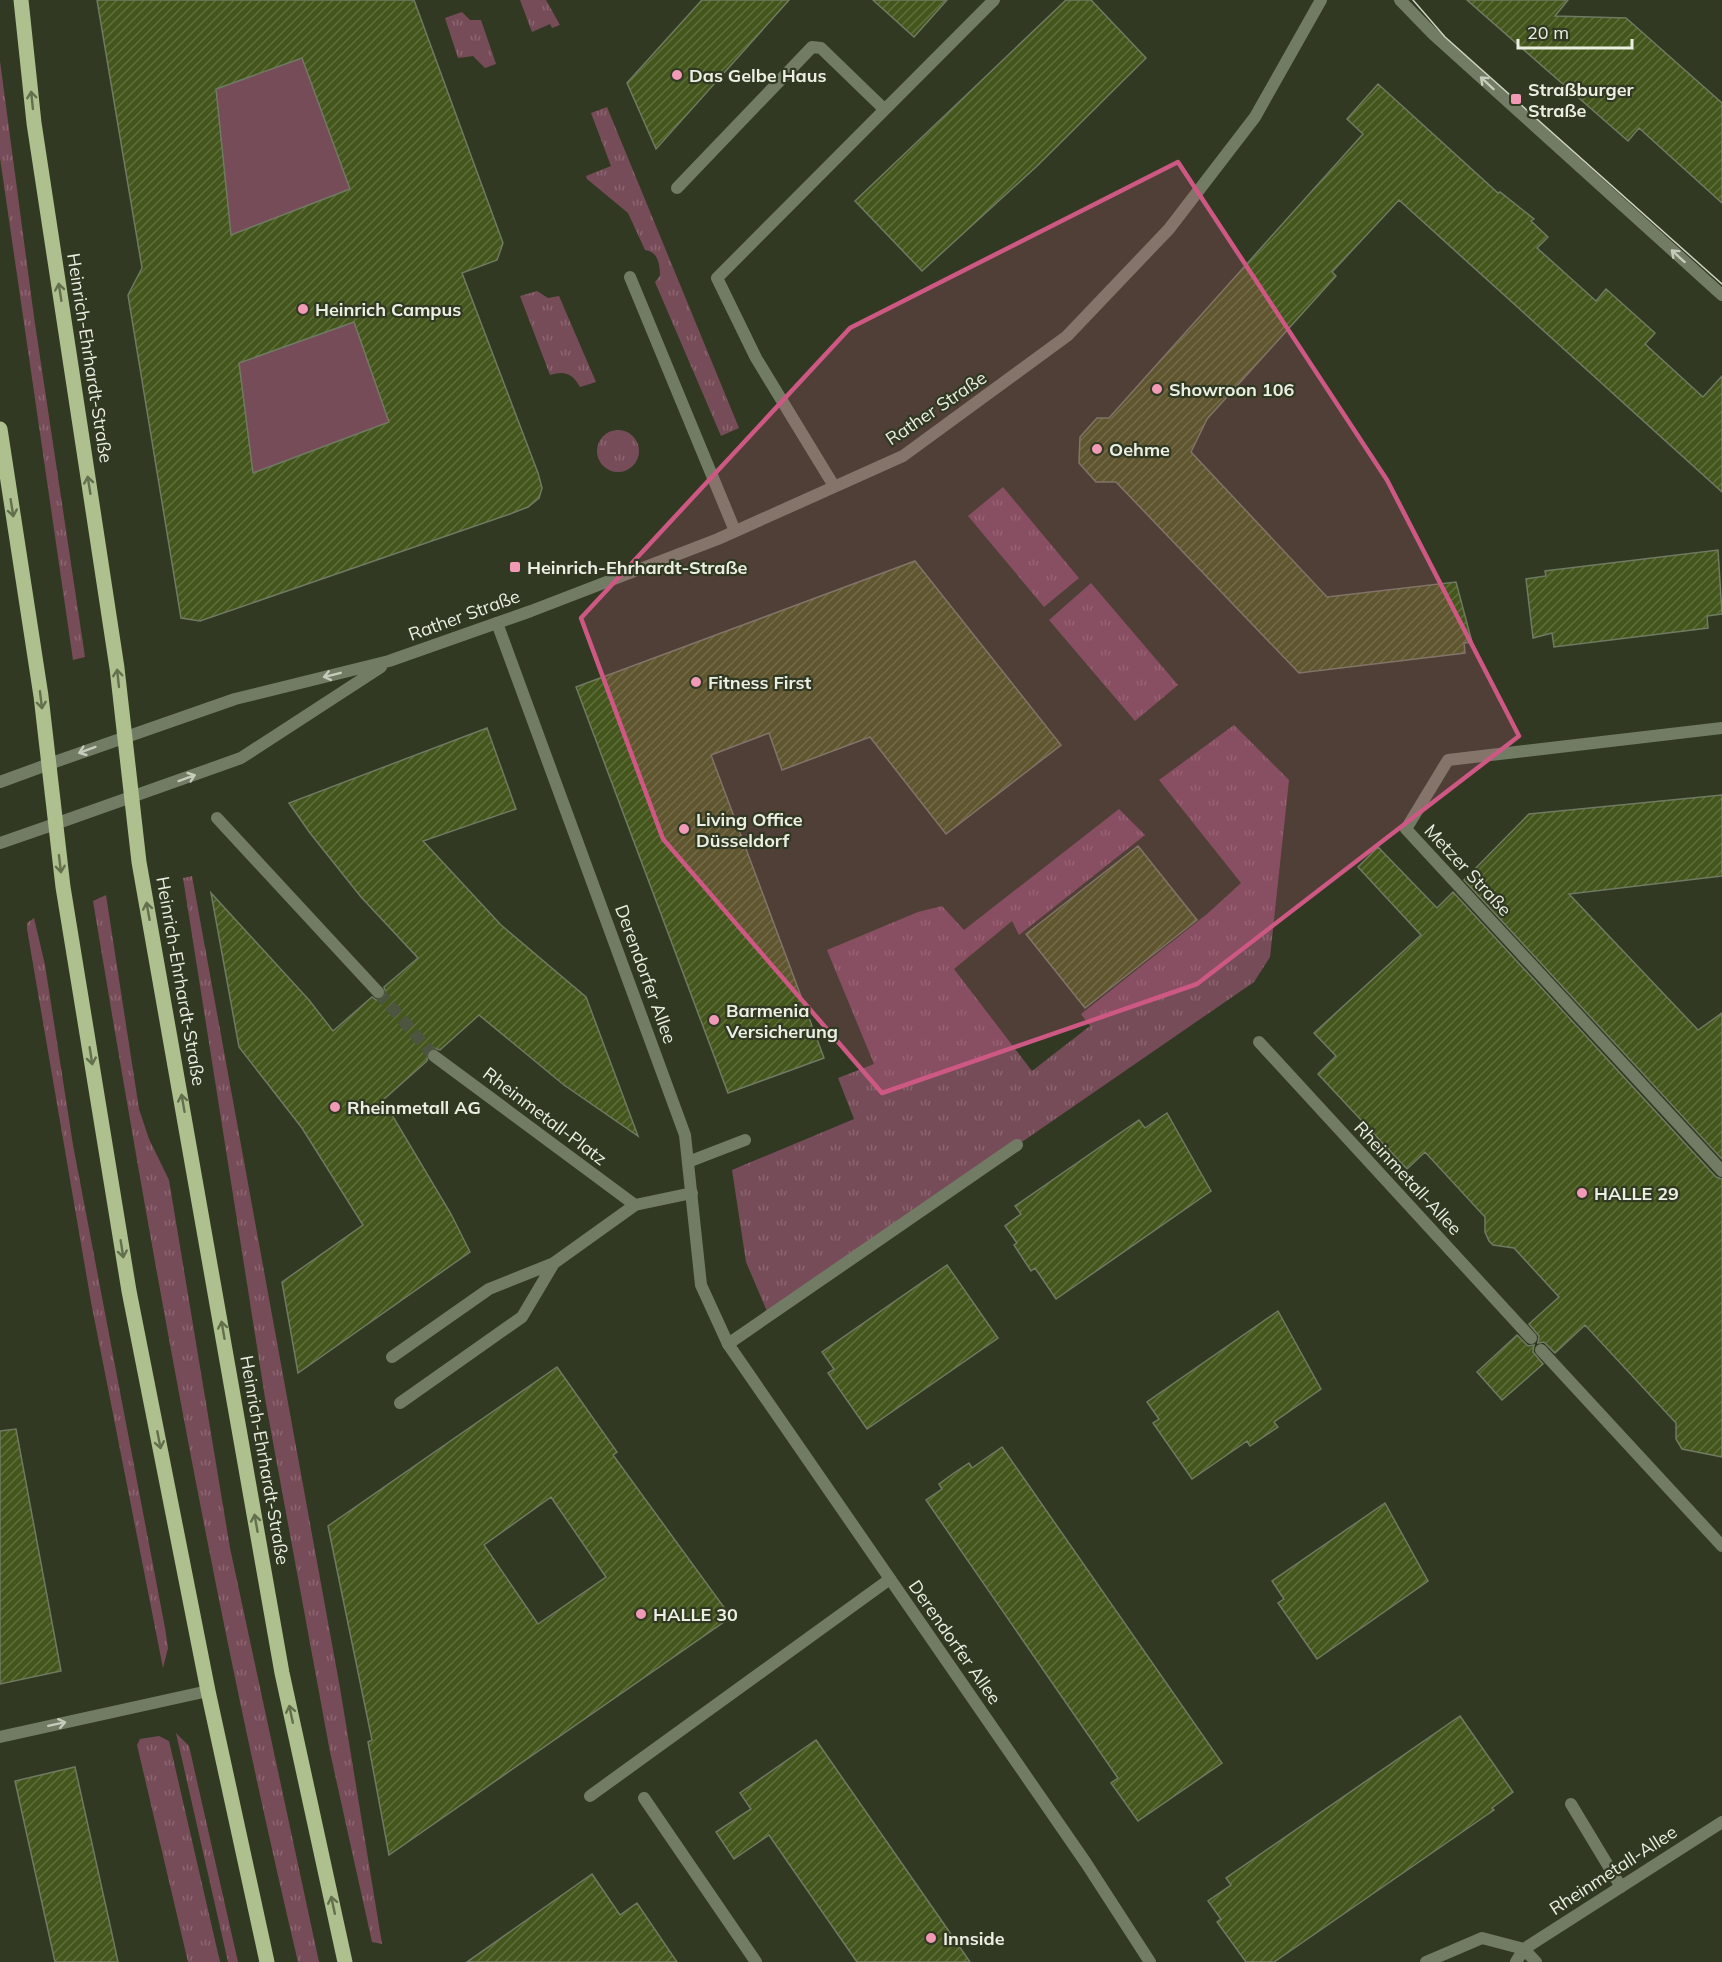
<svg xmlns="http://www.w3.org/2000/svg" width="1722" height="1962" font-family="Mulish,sans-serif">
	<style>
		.grass { fill: url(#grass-tufts) }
		.green { fill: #774c59 }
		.building { fill: url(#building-hatch); stroke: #707a62; stroke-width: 1.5; fill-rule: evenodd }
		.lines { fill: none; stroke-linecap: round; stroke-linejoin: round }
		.pedestrian-tunnel { stroke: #4d5440; stroke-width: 12; stroke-dasharray: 12 6; stroke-linecap: butt }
		.service { stroke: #727b63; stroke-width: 12 }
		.pedestrian { stroke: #727b63; stroke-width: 12 }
		.minor { stroke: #727b63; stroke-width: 12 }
		.tertiary { stroke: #727b63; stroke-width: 12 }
		.primary { stroke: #adc08d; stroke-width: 15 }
		.tram { stroke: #ced3c5; stroke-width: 1.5 }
		.oneway { stroke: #c6ccbc }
		.oneway2 { stroke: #636f4d }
		.marked { fill: #ce5884; fill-opacity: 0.2; stroke: #ce5884; stroke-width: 4.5; stroke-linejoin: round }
		.poi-dot { fill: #f09ab5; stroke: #313923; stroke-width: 2 }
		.labels { text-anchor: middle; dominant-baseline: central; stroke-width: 4.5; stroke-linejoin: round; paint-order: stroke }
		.poi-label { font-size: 18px; font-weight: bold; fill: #eaefe2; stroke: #313923; text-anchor: start }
		.street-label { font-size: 18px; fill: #eaefe2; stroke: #313923 }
	</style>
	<defs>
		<pattern id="grass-tufts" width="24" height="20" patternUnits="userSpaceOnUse" patternTransform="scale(1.5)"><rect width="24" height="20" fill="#774c59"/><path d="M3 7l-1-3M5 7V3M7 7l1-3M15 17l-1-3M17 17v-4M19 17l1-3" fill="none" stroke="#8a6671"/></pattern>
		<pattern id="building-hatch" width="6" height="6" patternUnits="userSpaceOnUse" patternTransform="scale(1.5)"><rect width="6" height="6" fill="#44561c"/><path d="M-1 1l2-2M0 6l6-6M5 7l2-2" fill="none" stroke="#5f6f3d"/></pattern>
	</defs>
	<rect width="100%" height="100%" fill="#313923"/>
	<path class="grass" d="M 520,0 L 546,0 L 560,25 L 552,28 L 550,24 L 532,32 Z
		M 462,12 L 470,20 L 481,20 L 496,64 L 485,68 L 473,56 L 458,58 L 445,18 Z
		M 0,61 L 34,317 L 85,657 L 73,660 L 0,158 Z
		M 607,107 L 739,428 L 721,436 L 655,282 L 660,276 C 660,265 658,251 645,250 L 628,213 L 587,179 L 586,176 L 611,166 L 591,113 Z
		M 537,291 L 548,298 L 559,296 L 596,382 L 580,387 C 573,374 565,370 550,375 L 520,296 Z
		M597 451a21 21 0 1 1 42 0a21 21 0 1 1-42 0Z
		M 1003,487 L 1079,578 L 1044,607 L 968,516 Z
		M 1091,583 L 1178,685 L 1135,721 L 1049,620 Z
		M 1234,725 L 1289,780 L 1270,957 L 1254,982 L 769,1316 L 746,1262 L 732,1170 L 854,1119 L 838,1078 L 874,1064 L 827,950 L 918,912 L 942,906 L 964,930 L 1119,809 L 1145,835 L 1019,935 L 1012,921 L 954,969 L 1032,1071 L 1090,1026 L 1081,1014 L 1207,914 L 1241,883 L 1159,780 Z
		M 192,876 L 340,1688 L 382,1944 L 372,1942 L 330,1752 L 266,1404 L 183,878 Z
		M 106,895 L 139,1109 L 149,1139 L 169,1180 L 230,1548 L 319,1962 L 298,1962 C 215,1611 152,1256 93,901 Z
		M 34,918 L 45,965 L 73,1145 L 165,1628 L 168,1648 L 163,1668 L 91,1302 L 27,929 L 27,923 Z
		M 176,1733 L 189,1746 L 238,1962 L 228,1962 Z
		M 159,1736 L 169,1741 L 220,1962 L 188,1962 L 137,1745 L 140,1739 Z"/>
	<path class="green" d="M 302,58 L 350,189 L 231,235 L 216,89 Z
		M 354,322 L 389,422 L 253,473 L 239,363 Z"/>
	<path class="building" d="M 97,0 L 414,0 L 503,243 L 497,260 L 462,273 L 538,473 L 542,488 L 539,498 L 528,507 L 510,514 L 200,621 L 181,618 L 128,295 L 142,268 ZM 302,58 L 350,189 L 231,235 L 216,89 ZM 354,322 L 389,422 L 253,473 L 239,363 Z
		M 702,0 L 789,0 L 656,149 L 627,83 Z
		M 873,0 L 947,0 L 914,37 Z
		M 1066,0 L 1091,0 L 1146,58 L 1037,166 L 922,271 L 855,201 Z
		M 1467,0 L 1568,0 L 1555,16 L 1626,18 L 1722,103 L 1722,203 L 1639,128 L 1628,141 Z
		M 1378,84 L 1498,193 L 1500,192 L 1534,219 L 1531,221 L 1548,237 L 1537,248 L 1596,301 L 1606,289 L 1655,333 L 1645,344 L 1703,397 L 1722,376 L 1722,492 L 1399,200 L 1332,272 L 1336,276 L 1207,419 L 1191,452 L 1327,597 L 1456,582 L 1472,642 L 1464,643 L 1465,653 L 1299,673 L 1116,482 L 1096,482 L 1079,463 L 1080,437 L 1097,418 L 1109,418 L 1363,134 L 1347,119 Z
		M 1718,550 L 1722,614 L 1707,616 L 1708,628 L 1554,647 L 1552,633 L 1533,638 L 1526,579 L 1546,576 L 1545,571 Z
		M 915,561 L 1061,745 L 946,834 L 870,737 L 782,770 L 769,733 L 711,755 L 824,1058 L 728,1093 L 576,687 Z
		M 487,728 L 516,809 L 423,841 L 501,925 L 586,997 L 638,1136 L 564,1085 L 479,1015 L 440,1050 L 434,1048 L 428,1051 L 427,1061 L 383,1100 L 451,1214 L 470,1252 L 298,1373 L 282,1282 L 363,1225 L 302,1128 L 239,1047 L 211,893 L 309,1000 L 333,1031 L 372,997 L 376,1000 L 383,998 L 386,994 L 384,987 L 418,958 L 361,897 L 310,833 L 289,803 Z
		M 1722,795 L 1722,876 L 1569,894 L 1698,1030 L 1722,1013 L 1722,1159 L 1464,880 L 1529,814 Z
		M 1138,846 L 1197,920 L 1085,1008 L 1026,934 Z
		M 1378,847 L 1437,908 L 1453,892 L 1716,1177 L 1722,1179 L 1722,1457 L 1682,1449 L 1676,1439 L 1676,1423 L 1585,1325 L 1555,1353 L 1544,1342 L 1538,1343 L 1539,1336 L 1529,1324 L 1559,1297 L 1514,1248 L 1493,1245 L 1489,1241 L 1485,1232 L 1485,1217 L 1425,1152 L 1407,1169 L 1318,1074 L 1336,1056 L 1314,1033 L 1421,935 L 1358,867 Z
		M 1167,1113 L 1211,1191 L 1056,1299 L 1035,1268 L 1031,1271 L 1014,1245 L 1017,1243 L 1005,1226 L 1021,1214 L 1015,1206 L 1139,1120 L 1145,1128 Z
		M 947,1265 L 998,1338 L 867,1429 L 828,1373 L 834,1369 L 822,1352 Z
		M 1278,1311 L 1321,1389 L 1274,1422 L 1278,1427 L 1250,1446 L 1247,1441 L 1192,1479 L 1153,1423 L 1159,1419 L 1147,1402 Z
		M 1517,1335 L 1528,1346 L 1534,1345 L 1533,1352 L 1543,1364 L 1502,1400 L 1477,1372 Z
		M 557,1367 L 617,1452 L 613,1455 L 731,1617 L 389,1855 L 368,1742 L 372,1740 L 328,1526 ZM 551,1497 L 606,1577 L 538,1624 L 484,1545 Z
		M 16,1429 L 61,1671 L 0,1684 L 0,1431 Z
		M 1002,1447 L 1222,1763 L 1138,1821 L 1111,1783 L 1118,1778 L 926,1500 L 942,1489 L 939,1484 L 954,1473 L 969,1463 L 972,1468 Z
		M 1385,1503 L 1428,1581 L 1317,1659 L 1278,1603 L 1284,1599 L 1272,1581 Z
		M 1460,1716 L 1513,1792 L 1492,1808 L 1494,1810 L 1274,1962 L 1246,1962 L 1217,1922 L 1221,1919 L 1208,1901 L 1231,1885 L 1226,1878 Z
		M 816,1740 L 946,1927 L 970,1962 L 857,1962 L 769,1835 L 734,1859 L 716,1832 L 751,1809 L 740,1793 Z
		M 75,1767 L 110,1925 L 118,1962 L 55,1962 L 15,1781 Z
		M 592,1874 L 620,1915 L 637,1903 L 677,1962 L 467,1962 Z"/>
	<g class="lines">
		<path class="pedestrian-tunnel" d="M 378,992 L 434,1056"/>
		<path class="service" d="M 677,188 L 812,47 L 821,48 L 884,109
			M 630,277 L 735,531
			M 834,486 L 756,358 L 717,278 L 994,0
			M 1259,1042 L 1531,1338
			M 688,1162 L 745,1140
			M 728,1344 L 1017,1145
			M 1541,1350 L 1722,1546
			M 392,1357 L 489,1289 L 554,1263 L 635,1205 L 692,1193
			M 400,1403 L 522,1317 L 554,1263
			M 590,1796 L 890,1579
			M 644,1798 L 756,1962
			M 1571,1804 L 1621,1887
			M 1516,1962 L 1524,1949 L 1722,1822"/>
		<path class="pedestrian" d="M 217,818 L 378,992
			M 434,1056 L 635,1205"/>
		<path class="minor" d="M 1400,0 L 1433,34 L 1722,295
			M 497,623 L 685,1135 L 701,1285 L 728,1344 L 1086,1863 L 1150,1962
			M 1722,728 L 1448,760 L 1406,829 L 1722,1171
			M 0,782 L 49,764
			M 0,843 L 55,824
			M 0,1737 L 208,1691
			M 1426,1962 L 1482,1938 L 1524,1949 L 1536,1962"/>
		<path class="tertiary" d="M 49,764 L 235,699 L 389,661 L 531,611 L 718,539 L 903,456 L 1067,336 L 1169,229 L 1255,117 L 1321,0
			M 55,824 L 241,758 L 381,667"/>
		<path class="primary" d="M 21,0 L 34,123 L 117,668 L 139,862 L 282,1673 L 345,1962
			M 0,429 L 41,696 L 63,887 L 129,1291 L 208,1691 L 267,1962"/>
		<path class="tram" d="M 1413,0 L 1445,37 L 1722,284"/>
	</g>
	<defs><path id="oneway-shaft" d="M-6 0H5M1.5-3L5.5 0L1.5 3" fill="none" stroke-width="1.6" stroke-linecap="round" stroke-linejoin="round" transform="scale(1.5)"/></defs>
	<g class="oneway">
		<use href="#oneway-shaft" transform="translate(1487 83) rotate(-137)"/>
		<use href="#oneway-shaft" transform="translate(1678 256) rotate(-138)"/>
		<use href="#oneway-shaft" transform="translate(332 675) rotate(166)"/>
		<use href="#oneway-shaft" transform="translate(87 750) rotate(160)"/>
		<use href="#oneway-shaft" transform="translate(187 778) rotate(-20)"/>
		<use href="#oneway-shaft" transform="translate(57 1724) rotate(-12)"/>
	</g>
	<g class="oneway2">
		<use href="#oneway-shaft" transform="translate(32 100) rotate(-96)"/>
		<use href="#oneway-shaft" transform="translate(60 292) rotate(-99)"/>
		<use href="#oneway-shaft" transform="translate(89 485) rotate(-99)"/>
		<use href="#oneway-shaft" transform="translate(12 508) rotate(81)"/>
		<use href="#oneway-shaft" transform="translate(118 678) rotate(-96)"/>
		<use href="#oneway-shaft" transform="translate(41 700) rotate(83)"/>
		<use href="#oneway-shaft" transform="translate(60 864) rotate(83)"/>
		<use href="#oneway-shaft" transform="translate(148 911) rotate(-100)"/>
		<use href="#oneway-shaft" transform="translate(91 1056) rotate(81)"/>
		<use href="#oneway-shaft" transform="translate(183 1103) rotate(-100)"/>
		<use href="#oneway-shaft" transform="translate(122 1249) rotate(81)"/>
		<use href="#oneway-shaft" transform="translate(223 1330) rotate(-100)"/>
		<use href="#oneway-shaft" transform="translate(159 1440) rotate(79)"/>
		<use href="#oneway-shaft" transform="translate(256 1523) rotate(-100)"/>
		<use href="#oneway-shaft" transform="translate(291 1714) rotate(-102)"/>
		<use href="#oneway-shaft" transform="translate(333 1905) rotate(-102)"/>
	</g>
	<path class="marked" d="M 1178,162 L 1387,480 L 1519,736 L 1197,984 L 882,1093 L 663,839 L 581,618 L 850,328 Z"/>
	<g class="poi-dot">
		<circle cx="677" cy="75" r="6"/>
		<rect x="1510" y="93" width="12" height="12" rx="3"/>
		<circle cx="303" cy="309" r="6"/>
		<circle cx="1157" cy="389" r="6"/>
		<circle cx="1097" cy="449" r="6"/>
		<rect x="509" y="561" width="12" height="12" rx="3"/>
		<circle cx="696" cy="682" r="6"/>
		<circle cx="684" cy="829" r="6"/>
		<circle cx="714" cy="1020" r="6"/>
		<circle cx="335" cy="1107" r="6"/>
		<circle cx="1582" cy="1193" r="6"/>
		<circle cx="641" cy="1614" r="6"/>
		<circle cx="931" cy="1938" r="6"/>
	</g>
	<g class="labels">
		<g class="poi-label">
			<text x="689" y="75">Das Gelbe Haus</text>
			<text x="1528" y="89">Straßburger<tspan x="1528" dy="21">Straße</tspan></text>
			<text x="315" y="309">Heinrich Campus</text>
			<text x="1169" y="389">Showroon 106</text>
			<text x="1109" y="449">Oehme</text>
			<text x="527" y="567">Heinrich-Ehrhardt-Straße</text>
			<text x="708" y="682">Fitness First</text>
			<text x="696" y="819">Living Office<tspan x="696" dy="21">Düsseldorf</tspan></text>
			<text x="726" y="1010">Barmenia<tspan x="726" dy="21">Versicherung</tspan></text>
			<text x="347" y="1107">Rheinmetall AG</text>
			<text x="1594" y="1193">HALLE 29</text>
			<text x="653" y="1614">HALLE 30</text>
			<text x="943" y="1938">Innside</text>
		</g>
		<g class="street-label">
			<text transform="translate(90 358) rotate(81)">Heinrich-Ehrhardt-Straße</text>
			<text transform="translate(936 408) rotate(-34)">Rather Straße</text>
			<text transform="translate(464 615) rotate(-20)">Rather Straße</text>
			<text transform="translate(1468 870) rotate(47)">Metzer Straße</text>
			<text transform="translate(646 974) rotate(70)">Derendorfer Allee</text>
			<text transform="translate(181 981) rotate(80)">Heinrich-Ehrhardt-Straße</text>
			<text transform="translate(545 1116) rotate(37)">Rheinmetall-Platz</text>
			<text transform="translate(1408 1178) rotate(47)">Rheinmetall-Allee</text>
			<text transform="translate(265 1460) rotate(80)">Heinrich-Ehrhardt-Straße</text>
			<text transform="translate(955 1642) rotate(55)">Derendorfer Allee</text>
			<text transform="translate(1613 1870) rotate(-33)">Rheinmetall-Allee</text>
		</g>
	</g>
	<path d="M1518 39v9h114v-9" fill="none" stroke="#eaefe2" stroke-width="3"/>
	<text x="1527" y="39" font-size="18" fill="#eaefe2" stroke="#313923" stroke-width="4.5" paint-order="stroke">20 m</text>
</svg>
